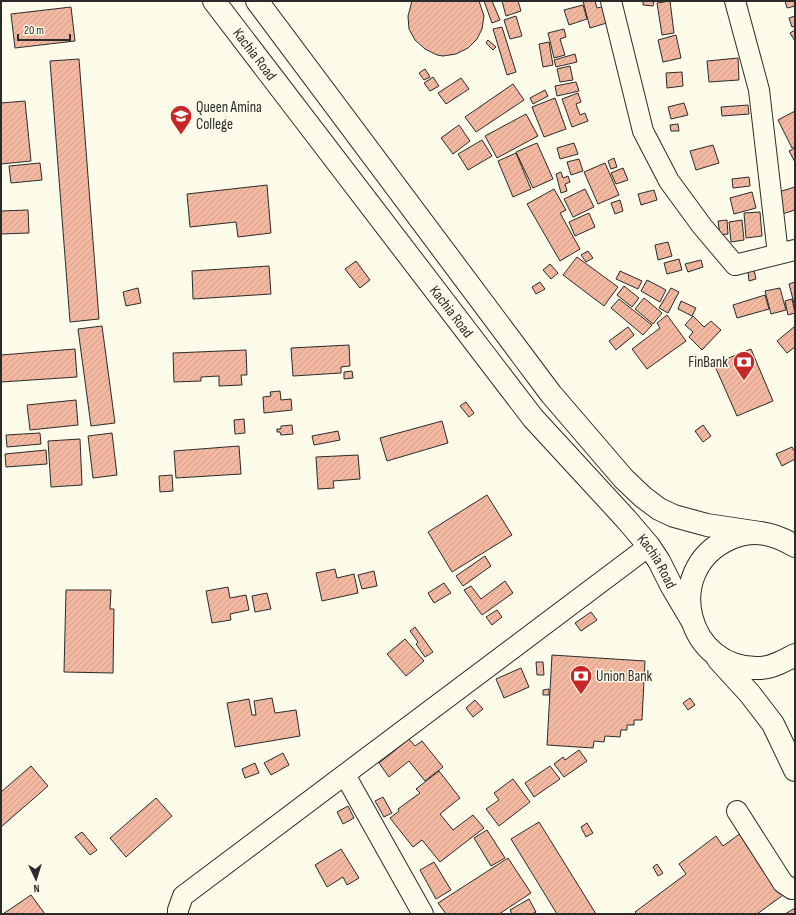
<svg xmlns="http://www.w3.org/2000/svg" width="796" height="915" font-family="'Sofia Sans Condensed',sans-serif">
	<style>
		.building { fill: url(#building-hatch); stroke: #2b2b2b }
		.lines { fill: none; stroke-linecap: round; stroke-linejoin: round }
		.minor-casing { stroke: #2b2b2b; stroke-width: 22 }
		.major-casing { stroke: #2b2b2b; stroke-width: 24 }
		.minor { stroke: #fdfbea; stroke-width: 20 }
		.major { stroke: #fdfbea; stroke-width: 22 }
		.labels { text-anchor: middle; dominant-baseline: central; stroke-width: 3; stroke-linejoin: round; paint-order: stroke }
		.street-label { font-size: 15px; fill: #2b2b2b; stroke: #fdfbea }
		.poi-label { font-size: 15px; fill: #2b2b2b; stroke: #fdfbea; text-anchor: start }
	</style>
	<defs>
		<pattern id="building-hatch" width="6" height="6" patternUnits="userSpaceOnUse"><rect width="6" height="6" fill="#f2b8a0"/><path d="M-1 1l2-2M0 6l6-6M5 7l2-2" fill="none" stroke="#d09e8a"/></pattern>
	</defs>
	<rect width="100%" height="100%" fill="#fdfbea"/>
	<path class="building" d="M 412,1 L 479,1 L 484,16 L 482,29 L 477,39 L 468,48 L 456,54 L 443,56 L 437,55 L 425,49 L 415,40 L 409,29 L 408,16 Z
		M 484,1 L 492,1 L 500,20 L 492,23 Z
		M 502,1 L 518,1 L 521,11 L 506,16 Z
		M 583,1 L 595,1 L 597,8 L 606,6 L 610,22 L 590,28 Z
		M 643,1 L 654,1 L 653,6 L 643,5 Z
		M 670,1 L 674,33 L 662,35 L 657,3 Z
		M 785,1 L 795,1 L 795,6 L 787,8 Z
		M 583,5 L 587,19 L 569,25 L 564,10 Z
		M 71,7 L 75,41 L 15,48 L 11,14 Z
		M 516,16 L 522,36 L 510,39 L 504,20 Z
		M 795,16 L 795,26 L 792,27 L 789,18 Z
		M 502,27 L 516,72 L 507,75 L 493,29 Z
		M 564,29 L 566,37 L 560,39 L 565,55 L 554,58 L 548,33 Z
		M 795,30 L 795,41 L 790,33 Z
		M 676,35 L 681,58 L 663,62 L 658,40 Z
		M 488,40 L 496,47 L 493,50 L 486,43 Z
		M 549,42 L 553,65 L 543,67 L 539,44 Z
		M 575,54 L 577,62 L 556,67 L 554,60 Z
		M 738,58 L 739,80 L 709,82 L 707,61 Z
		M 79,59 L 99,319 L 70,322 L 50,61 Z
		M 570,66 L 573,80 L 560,82 L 557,69 Z
		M 425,69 L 430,77 L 424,80 L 419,73 Z
		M 682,72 L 683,86 L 667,88 L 666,73 Z
		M 433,77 L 439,86 L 430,91 L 424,83 Z
		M 461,78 L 469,89 L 446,104 L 438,93 Z
		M 576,82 L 579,91 L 557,96 L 555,86 Z
		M 513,84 L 524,100 L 476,132 L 465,117 Z
		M 545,90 L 548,96 L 533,104 L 530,98 Z
		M 578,93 L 581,102 L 576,104 L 580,115 L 585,113 L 588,121 L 572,127 L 562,99 Z
		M 555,98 L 566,129 L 544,137 L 532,107 Z
		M 25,101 L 31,161 L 1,164 L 1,103 Z
		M 684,103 L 688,115 L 671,119 L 668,107 Z
		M 748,105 L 749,114 L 722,116 L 721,107 Z
		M 795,111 L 795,146 L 792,148 L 778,120 Z
		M 526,114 L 538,136 L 497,158 L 485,136 Z
		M 678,124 L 679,131 L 671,131 L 670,125 Z
		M 459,125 L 470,141 L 453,154 L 441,138 Z
		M 482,140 L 492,156 L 468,170 L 458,154 Z
		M 537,143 L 553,179 L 533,188 L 516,152 Z
		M 574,143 L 578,154 L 560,159 L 557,148 Z
		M 713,145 L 719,163 L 696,170 L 690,151 Z
		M 795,148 L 795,162 L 789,151 Z
		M 516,153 L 531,189 L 513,197 L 498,161 Z
		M 614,158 L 617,167 L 611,169 L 608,161 Z
		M 579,159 L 583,171 L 571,175 L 567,162 Z
		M 40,163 L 42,180 L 11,183 L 9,166 Z
		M 605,163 L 619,195 L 598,204 L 584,172 Z
		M 623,168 L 628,180 L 616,184 L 611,173 Z
		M 561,172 L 563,178 L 568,176 L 570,182 L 565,184 L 567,191 L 561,193 L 556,174 Z
		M 749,177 L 750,186 L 733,188 L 732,179 Z
		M 267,185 L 271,233 L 238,237 L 236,222 L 190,227 L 187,194 Z
		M 795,187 L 795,210 L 779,215 L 772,194 Z
		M 554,189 L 566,210 L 560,213 L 580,249 L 560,261 L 527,204 Z
		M 585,189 L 594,207 L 573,217 L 564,199 Z
		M 654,190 L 657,200 L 641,205 L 638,194 Z
		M 752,192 L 756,208 L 734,214 L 730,198 Z
		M 620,200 L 623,211 L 615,214 L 611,203 Z
		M 28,210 L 29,233 L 1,234 L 1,211 Z
		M 760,212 L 762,236 L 746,238 L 744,213 Z
		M 589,213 L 595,227 L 575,236 L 569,222 Z
		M 727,220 L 728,234 L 720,235 L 718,221 Z
		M 742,220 L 744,240 L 731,242 L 729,222 Z
		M 668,242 L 672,256 L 658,260 L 655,245 Z
		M 588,251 L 593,258 L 586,262 L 581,255 Z
		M 577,257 L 618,287 L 604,306 L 563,275 Z
		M 679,259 L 682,270 L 667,274 L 664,263 Z
		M 701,260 L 703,267 L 688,272 L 685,264 Z
		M 356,261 L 370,280 L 360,288 L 345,269 Z
		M 550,264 L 558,273 L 551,279 L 543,270 Z
		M 269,266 L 271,294 L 193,299 L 192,271 Z
		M 754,270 L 756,279 L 749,281 L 748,271 Z
		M 620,271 L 642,281 L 638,289 L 616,279 Z
		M 647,280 L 666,290 L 660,302 L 641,291 Z
		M 540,282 L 545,289 L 536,294 L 532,287 Z
		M 795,282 L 795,307 L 789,284 Z
		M 624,286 L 639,298 L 632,307 L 617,295 Z
		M 138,288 L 141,303 L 126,306 L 123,292 Z
		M 671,288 L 679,292 L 668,313 L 659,308 Z
		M 780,288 L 786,310 L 771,314 L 765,291 Z
		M 765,295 L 769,309 L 737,318 L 733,305 Z
		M 644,298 L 662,313 L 653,324 L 635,309 Z
		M 619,299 L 652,325 L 643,335 L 611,308 Z
		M 792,299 L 795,313 L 788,315 L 785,301 Z
		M 681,301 L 696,308 L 692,316 L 678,309 Z
		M 667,315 L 686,341 L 647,369 L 632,349 L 660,328 L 657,323 Z
		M 693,316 L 704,327 L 711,321 L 721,330 L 702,350 L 689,337 L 693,332 L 685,325 Z
		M 102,326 L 115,423 L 91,426 L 78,329 Z
		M 795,326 L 795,347 L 787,353 L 777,341 Z
		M 628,327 L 634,335 L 616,350 L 609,341 Z
		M 349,345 L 350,366 L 341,367 L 341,373 L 293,376 L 291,348 Z
		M 75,349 L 77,377 L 1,382 L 1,355 Z
		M 751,349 L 773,401 L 737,416 L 714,364 Z
		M 246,350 L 247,375 L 241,375 L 242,385 L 219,386 L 219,376 L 201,377 L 201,381 L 174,382 L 173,353 Z
		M 352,371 L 353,378 L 344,379 L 344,372 Z
		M 280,391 L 281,400 L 291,399 L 292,410 L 264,413 L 263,397 L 271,396 L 270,392 Z
		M 76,400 L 78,425 L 30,430 L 27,405 Z
		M 466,402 L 474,413 L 469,417 L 460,406 Z
		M 244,419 L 245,433 L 235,434 L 234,420 Z
		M 442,421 L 448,443 L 387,461 L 380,438 Z
		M 292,425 L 293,434 L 281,435 L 280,432 L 277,432 L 277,429 L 281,429 L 281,426 Z
		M 703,425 L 711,436 L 703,442 L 695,431 Z
		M 338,431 L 340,440 L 314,445 L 312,436 Z
		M 40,433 L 41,444 L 7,447 L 6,435 Z
		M 112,433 L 117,475 L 93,478 L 88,436 Z
		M 80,439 L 82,485 L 51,487 L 48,441 Z
		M 239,446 L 241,474 L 176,478 L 174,451 Z
		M 792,447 L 795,452 L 795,459 L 782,466 L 776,454 Z
		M 46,450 L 47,464 L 6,467 L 5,454 Z
		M 358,455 L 360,479 L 333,481 L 334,488 L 318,489 L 316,457 Z
		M 172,475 L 173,491 L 160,492 L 159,476 Z
		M 487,495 L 512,535 L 452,572 L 428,532 Z
		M 485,556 L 491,566 L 463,586 L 456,576 Z
		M 335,569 L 337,578 L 354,574 L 358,593 L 322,601 L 316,573 Z
		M 374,571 L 377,586 L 362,589 L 358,575 Z
		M 505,581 L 513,593 L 482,615 L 464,590 L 471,586 L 481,599 Z
		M 444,583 L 451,593 L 434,603 L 428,593 Z
		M 228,587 L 230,598 L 246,595 L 249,610 L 230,614 L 231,620 L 212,623 L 206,591 Z
		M 66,590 L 111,590 L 110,609 L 114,609 L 113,673 L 64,672 Z
		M 267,593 L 271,609 L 255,612 L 252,596 Z
		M 497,610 L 502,617 L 492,625 L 486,617 Z
		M 591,612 L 597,620 L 581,631 L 575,623 Z
		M 415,627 L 433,652 L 425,657 L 416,644 L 418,642 L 410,631 Z
		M 405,639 L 424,661 L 406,676 L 387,654 Z
		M 552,655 L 645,661 L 642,720 L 634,720 L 634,725 L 627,725 L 627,730 L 621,730 L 620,737 L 605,736 L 604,742 L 594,741 L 593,748 L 547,745 Z
		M 536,662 L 543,662 L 544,675 L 537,675 Z
		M 521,668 L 529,687 L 504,698 L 496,679 Z
		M 549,689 L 549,695 L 543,695 L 543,690 Z
		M 272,698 L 275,713 L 296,710 L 300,736 L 235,747 L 227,703 L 249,699 L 252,715 L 256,715 L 254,701 Z
		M 690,698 L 695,705 L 688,710 L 683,703 Z
		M 475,700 L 483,709 L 473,717 L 466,708 Z
		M 409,739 L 415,746 L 422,741 L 443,767 L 425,781 L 409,761 L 389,777 L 379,763 Z
		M 579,750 L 587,761 L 564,777 L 554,764 L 563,757 L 565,760 Z
		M 283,753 L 289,765 L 271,775 L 264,763 Z
		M 255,763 L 259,773 L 245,778 L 242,769 Z
		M 31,766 L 48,786 L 1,827 L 1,792 Z
		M 550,766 L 560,779 L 534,797 L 525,783 Z
		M 439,771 L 460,798 L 440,814 L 453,830 L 473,815 L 484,828 L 440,862 L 422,840 L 413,847 L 390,818 L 399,811 L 398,809 L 420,793 L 416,789 Z
		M 513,779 L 530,802 L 499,826 L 486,809 L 499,800 L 494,793 Z
		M 383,797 L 392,813 L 384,817 L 375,801 Z
		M 156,798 L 172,816 L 126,857 L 110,838 Z
		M 348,806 L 354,818 L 343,824 L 337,812 Z
		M 539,822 L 596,914 L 557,914 L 511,839 Z
		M 587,823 L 593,833 L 586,837 L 581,827 Z
		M 487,830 L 505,858 L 491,866 L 474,838 Z
		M 82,832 L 97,850 L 90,855 L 75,837 Z
		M 741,833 L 786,893 L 757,914 L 637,914 L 635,912 L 686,874 L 679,864 L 716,836 L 723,846 Z
		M 341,849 L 359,878 L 347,885 L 343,877 L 327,887 L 315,865 Z
		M 508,858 L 531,893 L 499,914 L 446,914 L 438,903 Z
		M 434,862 L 451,890 L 436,899 L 420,870 Z
		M 657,864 L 663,873 L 658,876 L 653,867 Z
		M 31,895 L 45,914 L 3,914 Z
		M 529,899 L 536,912 L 532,914 L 512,914 L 510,910 Z
		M 795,908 L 795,914 L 785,914 Z"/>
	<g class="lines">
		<g class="minor-casing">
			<path id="minor" d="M 611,1 L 643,131 L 669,181 L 702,226 L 735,265 L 795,250
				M 735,1 L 759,90 L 778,254
				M 345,775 L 423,914
				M 737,811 L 783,883 L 792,889 L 795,888
				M 178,914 L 178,910 L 183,896 L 649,546"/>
		</g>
		<g class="major-casing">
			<g id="major">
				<path id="s1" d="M 214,1 L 533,418 L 626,519 L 649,546 L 659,561 L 671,585 L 691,619"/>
				<path d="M 257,1 L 551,394 L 624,479 L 643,497 L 659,509 L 674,516 L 707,525 L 760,533"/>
				<path d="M 795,546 C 773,533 753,528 729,539 C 661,570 686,672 761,668 C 773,667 784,661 795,655"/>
				<path d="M 718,659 L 750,694 L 773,724 L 795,770"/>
			</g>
		</g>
		<use href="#minor" class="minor"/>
		<use href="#major" class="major"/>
	</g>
	<defs>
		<g id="school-pin" transform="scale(1.15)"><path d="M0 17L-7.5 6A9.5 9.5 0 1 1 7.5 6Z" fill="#c62828" stroke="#fdfbea"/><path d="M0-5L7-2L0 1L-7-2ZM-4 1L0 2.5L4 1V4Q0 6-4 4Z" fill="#fff"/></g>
		<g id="bank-pin" transform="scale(1.15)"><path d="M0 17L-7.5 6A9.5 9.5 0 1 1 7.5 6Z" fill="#c62828" stroke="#fdfbea"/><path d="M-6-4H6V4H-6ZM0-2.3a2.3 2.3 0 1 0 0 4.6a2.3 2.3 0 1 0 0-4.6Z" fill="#fff"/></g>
	</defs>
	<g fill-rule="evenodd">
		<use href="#school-pin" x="181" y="116"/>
		<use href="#bank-pin" x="744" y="362"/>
		<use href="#bank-pin" x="581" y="676"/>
	</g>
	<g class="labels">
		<g class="street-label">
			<text stroke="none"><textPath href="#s1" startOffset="67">Kachia Road</textPath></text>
			<text stroke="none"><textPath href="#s1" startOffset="391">Kachia Road</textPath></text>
			<text stroke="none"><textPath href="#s1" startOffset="715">Kachia Road</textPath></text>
		</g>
		<g class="poi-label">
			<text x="196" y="107">Queen Amina<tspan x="196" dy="17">College</tspan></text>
			<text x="728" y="362" text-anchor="end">FinBank</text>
			<text x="596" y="676">Union Bank</text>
		</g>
	</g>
	<rect width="796" height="915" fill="none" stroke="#2b2b2b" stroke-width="4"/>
	<g transform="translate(36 879) rotate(176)" stroke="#fdfbea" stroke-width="3" paint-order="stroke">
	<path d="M0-3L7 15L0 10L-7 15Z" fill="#2b2b2b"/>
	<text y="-6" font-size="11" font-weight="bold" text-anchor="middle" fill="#2b2b2b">N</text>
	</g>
	<path d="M18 34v6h52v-6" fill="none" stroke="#2b2b2b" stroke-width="2"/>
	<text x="24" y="34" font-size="12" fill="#2b2b2b" stroke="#fdfbea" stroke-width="3" paint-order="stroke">20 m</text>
</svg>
